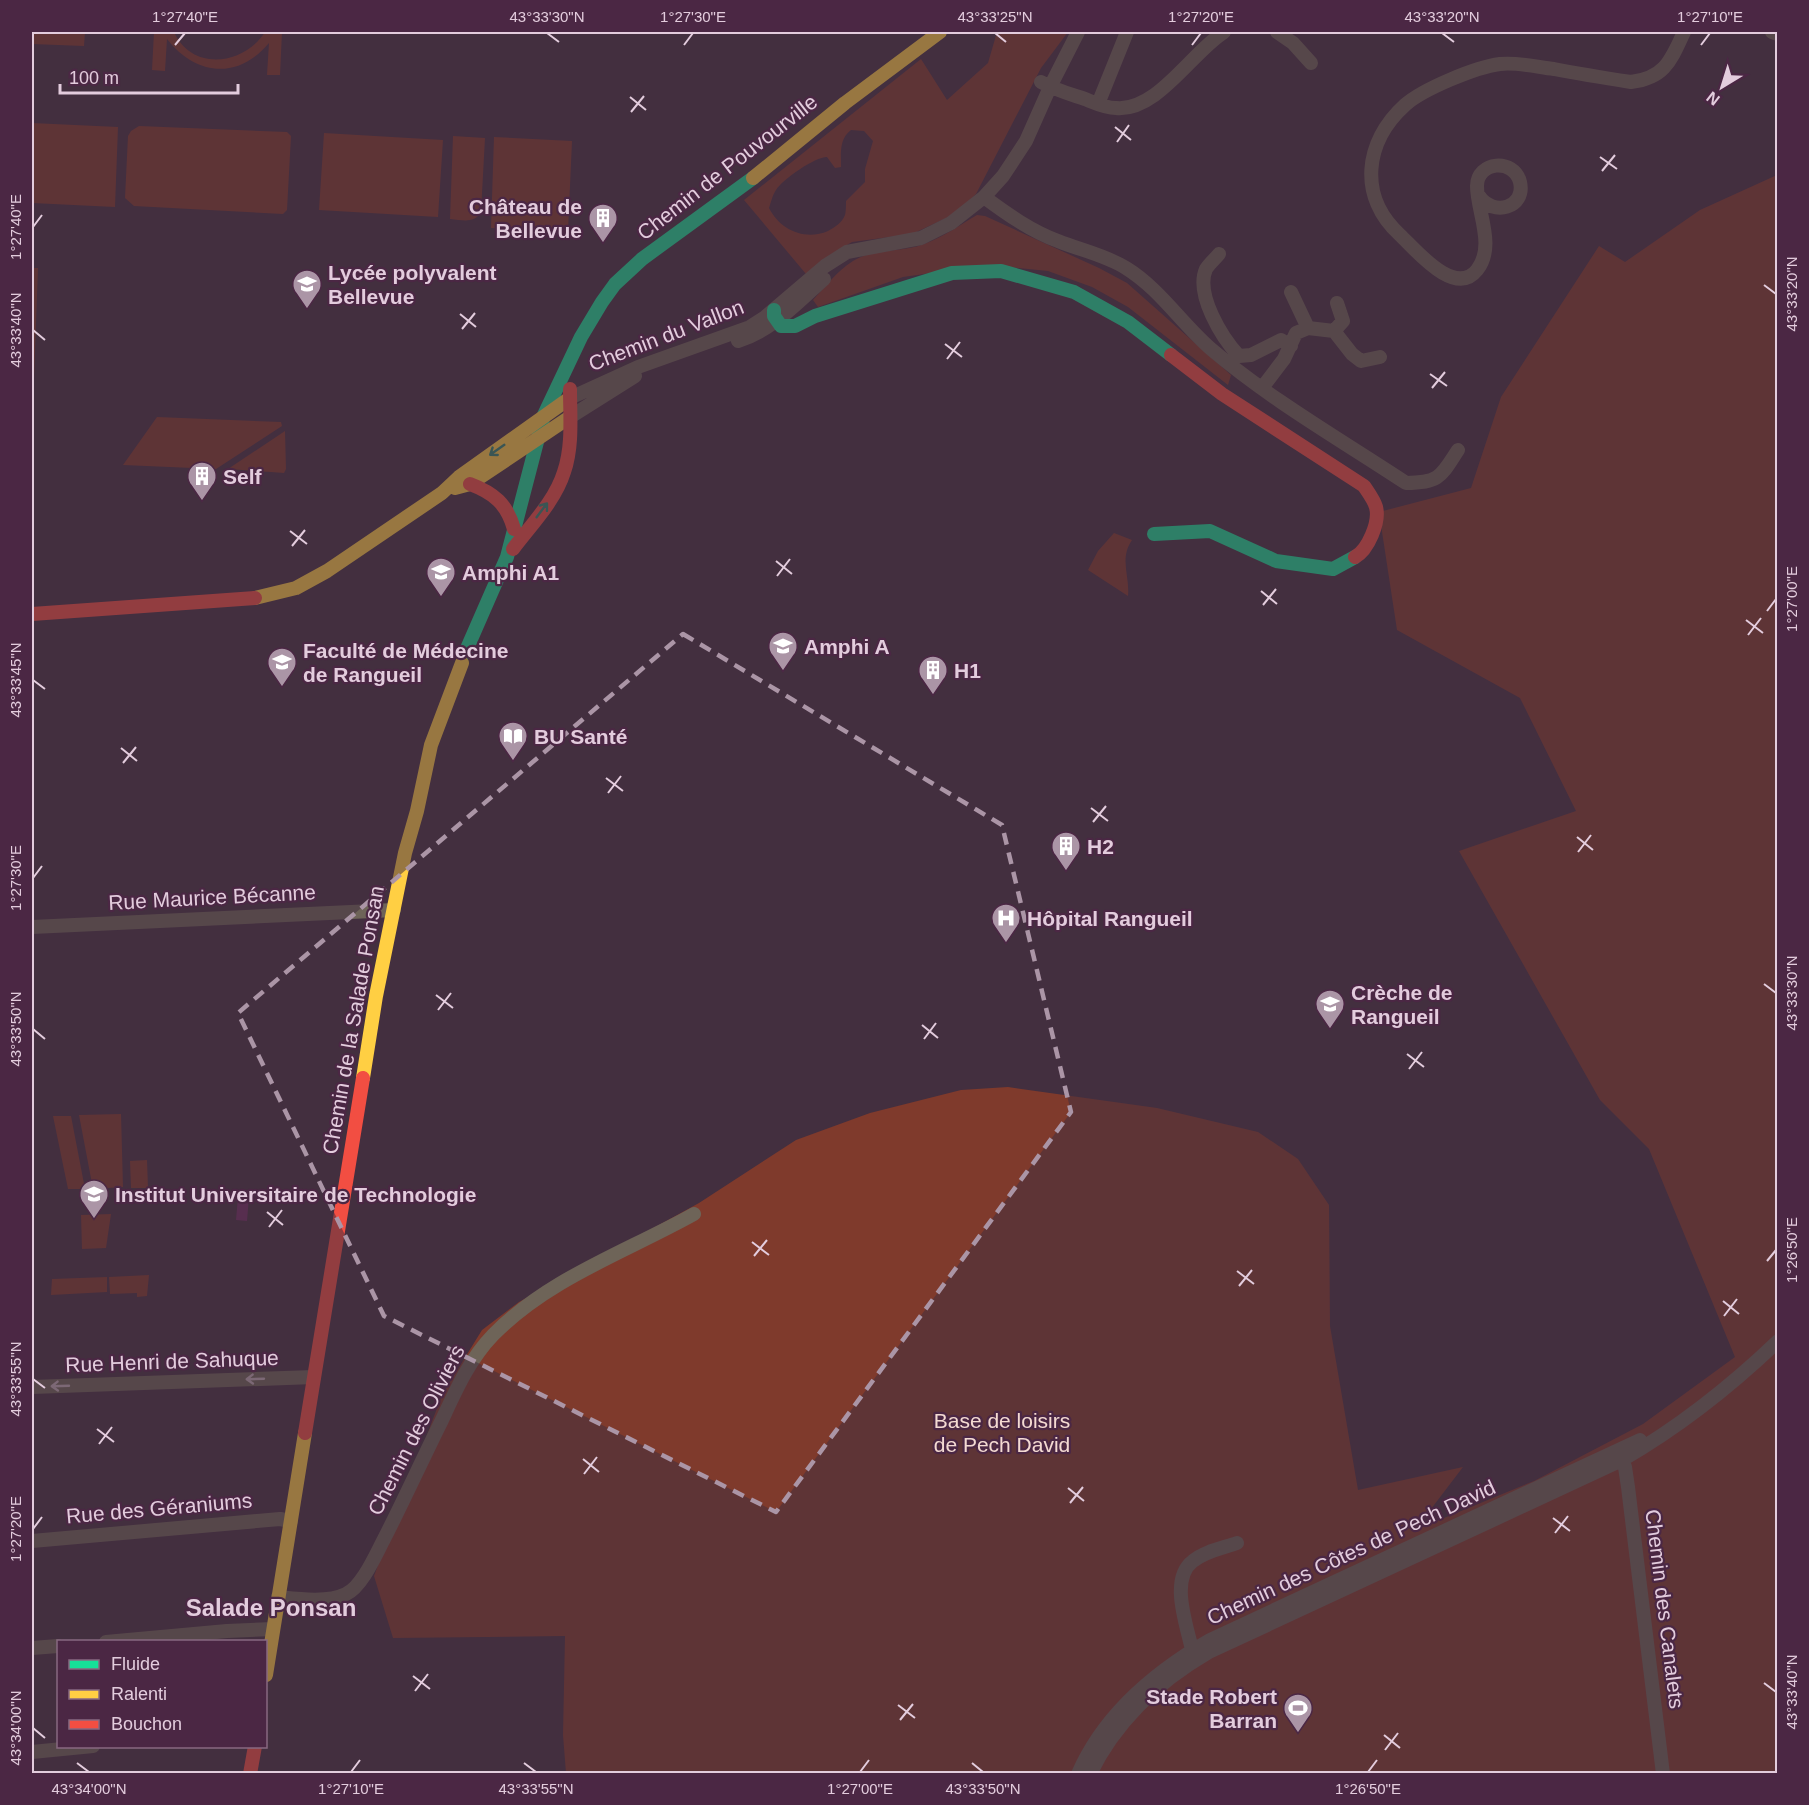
<svg xmlns="http://www.w3.org/2000/svg" width="1809" height="1805" font-family="Arial,sans-serif">
	<style>
		.green { fill: #7f3a2c; fill-rule: evenodd }
		.water { fill: #702d63 }
		.lines { fill: none; stroke-linecap: round; stroke-linejoin: round }
		.street { stroke: #6e6458; stroke-width: 14 }
		.fast { stroke: #16e098; stroke-width: 14 }
		.slow { stroke: #ffcf43; stroke-width: 14 }
		.jam { stroke: #f24e42; stroke-width: 14 }
		.oneway { stroke: #30846e }
		.oneway2 { stroke: #c0adb5 }
		.marked { fill: none; stroke: #ab95a6; stroke-width: 4.5; stroke-dasharray: 12 8; stroke-linejoin: round }
		.ticks { fill: none; stroke: #e3ccdd; stroke-width: 2 }
		.labels { text-anchor: middle; dominant-baseline: central; stroke-width: 4.5; stroke-linejoin: round; paint-order: stroke }
		.street-label { font-size: 21px; fill: #e3ccdd; stroke: #4b2744 }
		.poi-label { font-size: 21px; font-weight: bold; fill: #e3ccdd; stroke: #4b2744; text-anchor: start }
		.park-label { font-size: 21px; fill: #f4dad2; stroke: #4b2744 }
		.quarter-label { font-size: 24px; font-weight: bold; fill: #e3ccdd; stroke: #4b2744 }
		.neatline { fill: none; stroke: #e3ccdd; stroke-width: 2 }
		.ticks-label { font-size: 15px; text-anchor: middle; fill: #e3ccdd }
	</style>
	<rect width="100%" height="100%" fill="#432f3f"/>
	<path class="green" d="M 32,32 L 85,32 L 84,46 L 32,44 Z
		M 154,32 L 174,32 C 192,72 244,65 265,32 L 282,32 L 280,75 L 267,75 L 269,43 C 238,80 196,76 167,39 L 165,71 L 152,70 Z
		M 997,32 L 1068,32 L 1041,68 L 976,194 L 957,213 L 912,234 L 852,242 L 830,255 L 806,274 L 744,200 L 921,59 L 947,100 L 988,63 ZM 851,130 L 864,131 L 873,141 L 865,169 L 865,182 L 846,201 C 846,205 846,212 845,215 C 842,223 835,227 828,231 C 805,241 780,230 769,208 C 771,202 773,194 776,190 C 783,179 815,157 827,157 L 835,168 L 841,167 C 841,153 839,139 851,130 Z
		M 32,123 L 118,127 L 115,207 L 32,203 Z
		M 139,126 L 287,132 L 291,136 L 287,210 L 283,214 L 134,206 L 125,198 L 128,136 L 131,131 Z
		M 324,133 L 443,140 L 438,217 L 319,210 Z
		M 453,136 L 485,138 L 481,212 C 474,224 463,220 450,219 Z
		M 494,137 L 572,141 L 568,231 L 491,228 Z
		M 1777,175 L 1777,1773 L 566,1773 L 563,1735 L 565,1636 L 393,1638 L 374,1576 L 442,1395 L 482,1330 L 519,1302 L 699,1203 L 796,1140 L 870,1113 L 961,1090 L 1008,1087 L 1157,1108 L 1258,1132 L 1298,1159 L 1329,1205 L 1330,1326 L 1358,1490 L 1463,1467 L 1415,1530 L 1534,1481 L 1643,1424 L 1735,1357 L 1649,1149 L 1600,1100 L 1459,851 L 1576,811 L 1520,698 L 1397,630 L 1379,512 L 1471,488 L 1501,397 L 1599,246 L 1625,262 L 1700,210 Z
		M 977,215 L 985,216 L 1099,268 L 1127,283 L 1231,375 L 1228,385 L 1128,307 L 1092,287 L 1048,271 L 988,265 L 903,277 L 818,307 L 813,300 C 825,287 837,271 853,261 C 874,248 901,253 924,244 C 943,237 960,225 977,215 Z
		M 32,268 L 38,268 L 32,435 Z
		M 157,417 L 281,422 L 282,426 L 216,469 L 123,465 Z
		M 285,431 L 286,469 L 284,473 L 228,469 Z
		M 1114,533 L 1132,540 C 1119,559 1130,576 1128,596 L 1088,570 L 1098,551 Z
		M 121,1114 L 123,1187 L 93,1189 L 79,1115 Z
		M 53,1116 L 71,1116 L 85,1189 L 68,1189 Z
		M 147,1160 L 148,1188 L 131,1188 L 130,1161 Z
		M 111,1214 L 106,1248 L 82,1249 L 81,1215 Z
		M 149,1275 L 147,1296 L 137,1297 L 137,1293 L 110,1294 L 109,1277 Z
		M 107,1277 L 107,1292 L 51,1295 L 52,1279 Z"/>
	<path class="water" d="M 238,1197 L 249,1197 L 247,1221 L 236,1220 Z"/>
	<g class="lines">
		<path class="street" d="M 1277,32 L 1293,43 L 1311,63
			M 1772,32 L 1778,34
			M 1041,82 C 1055,90 1070,94 1085,99 C 1095,103 1106,108 1116,108 C 1157,112 1192,52 1224,32
			M 1098,104 L 1127,32
			M 1479,196 C 1493,217 1526,208 1520,182 C 1514,158 1477,161 1477,186 C 1477,212 1496,246 1477,270 C 1455,298 1416,250 1400,235 C 1358,197 1364,142 1405,105 C 1423,89 1476,67 1500,64 C 1518,62 1537,67 1554,69 C 1580,74 1605,78 1631,82 C 1665,78 1671,60 1684,32
			M 984,197 C 1007,214 1031,231 1058,241 C 1080,250 1105,255 1126,268 C 1160,289 1181,323 1211,349 C 1271,400 1341,440 1406,483 C 1440,483 1441,476 1458,450
			M 1219,254 C 1215,259 1209,264 1206,269 C 1195,294 1222,338 1239,356 L 1251,355 L 1281,340 L 1291,346
			M 1291,292 L 1308,328
			M 1334,331 L 1343,321 L 1337,303
			M 738,341 C 773,330 797,303 824,279
			M 1262,388 L 1284,359 L 1296,333 L 1308,328 L 1334,331 L 1352,354 L 1361,361 L 1380,357
			M 570,398 L 638,367 L 750,327 L 764,318 L 825,266 L 847,252 L 921,238 L 951,223 L 984,197 L 1003,176 L 1026,141 L 1050,87 L 1078,32
			M 570,417 L 635,376
			M 32,927 L 394,910
			M 32,1387 L 314,1377
			M 1619,1453 L 1625,1467 L 1628,1487 L 1663,1774
			M 32,1541 L 280,1519 L 291,1521
			M 278,1597 C 298,1599 327,1603 346,1594 C 362,1587 376,1554 384,1539 C 404,1500 422,1460 442,1420 C 456,1390 469,1360 493,1335 C 549,1278 626,1252 694,1214
			M 106,1642 L 227,1631 L 273,1629
			M 32,1648 L 58,1646
			M 1195,1658 L 1192,1650 C 1187,1625 1169,1579 1193,1561 C 1205,1551 1223,1548 1237,1543
			M 32,1752 L 93,1746
			M 1078,1774 C 1104,1714 1156,1671 1210,1640 L 1640,1440
			M 1090,1774 C 1116,1721 1159,1681 1209,1652 L 1622,1460 C 1679,1427 1730,1387 1778,1341"/>
		<path class="fast" d="M 774,310 L 774,316 L 781,326 L 795,326 L 815,316 L 952,273 L 1001,271 L 1074,292 L 1128,322 L 1171,355
			M 1154,534 L 1210,531 L 1276,561 L 1333,569 L 1355,557
			M 465,653 L 507,557 L 544,415 L 581,337 L 602,302 L 615,284 L 642,259 L 753,178"/>
		<path class="slow" d="M 753,178 L 845,103 L 940,32
			M 455,488 L 470,484 L 570,417
			M 255,598 L 296,588 L 327,571 L 442,493 L 459,477 L 570,398
			M 363,1078 L 376,996 L 405,853 L 417,811 L 431,745 L 462,663
			M 266,1675 L 305,1433"/>
		<path class="jam" d="M 1171,355 L 1222,394 L 1364,486 C 1368,492 1374,500 1376,507 C 1380,522 1368,550 1355,557
			M 470,484 C 494,493 507,504 514,529
			M 513,549 C 531,525 555,501 564,472 C 573,446 570,416 570,389
			M 32,614 L 255,598
			M 305,1433 L 363,1078
			M 250,1774 L 255,1746"/>
	</g>
	<defs><path id="oneway-shaft" d="M-6 0H5M1.5-3L5.5 0L1.5 3" fill="none" stroke-width="1.6" stroke-linecap="round" stroke-linejoin="round" transform="scale(1.5)"/></defs>
	<g class="oneway">
		<use href="#oneway-shaft" transform="translate(497 450) rotate(145)"/>
		<use href="#oneway-shaft" transform="translate(542 510) rotate(-53)"/>
	</g>
	<g class="oneway2">
		<use href="#oneway-shaft" transform="translate(255 1379) rotate(178)"/>
		<use href="#oneway-shaft" transform="translate(60 1386) rotate(178)"/>
	</g>
	<path d="M0 0H1809V1805H0ZM 683,634 L 1002,825 L 1071,1112 L 776,1512 L 384,1316 L 238,1013 Z" fill="#432f3f" fill-opacity=".55" fill-rule="evenodd"/>
	<path class="marked" d="M 683,634 L 1002,825 L 1071,1112 L 776,1512 L 384,1316 L 238,1013 Z"/>
	<path class="ticks" d="M 547,33 L 559,42M 995,33 L 1006,42M 1442,33 L 1454,42M 175,45 L 185,33M 684,45 L 693,33M 1192,45 L 1201,33M 1701,45 L 1710,33M 630,97 L 646,110M 631,112 L 644,96M 1115,127 L 1131,140M 1117,142 L 1129,125M 1600,157 L 1617,169M 1602,171 L 1615,155M 33,227 L 42,215M 1764,285 L 1776,294M 460,314 L 476,327M 462,329 L 475,313M 33,330 L 45,340M 945,344 L 962,357M 947,359 L 960,342M 1430,374 L 1447,386M 1432,388 L 1445,372M 290,531 L 307,544M 292,546 L 305,530M 776,561 L 792,574M 777,576 L 790,559M 1261,591 L 1277,604M 1263,605 L 1276,589M 1767,611 L 1776,599M 1746,620 L 1763,633M 1748,635 L 1761,618M 33,680 L 45,689M 121,748 L 137,761M 123,763 L 136,747M 606,778 L 623,791M 608,793 L 621,776M 1091,808 L 1108,821M 1093,822 L 1106,806M 1577,837 L 1593,850M 1578,852 L 1591,835M 33,878 L 42,866M 1764,984 L 1776,993M 436,995 L 453,1008M 438,1010 L 451,993M 922,1025 L 938,1038M 33,1029 L 45,1039M 924,1039 L 936,1023M 1407,1054 L 1424,1067M 1409,1069 L 1422,1052M 267,1212 L 283,1225M 269,1227 L 282,1210M 752,1242 L 769,1255M 754,1256 L 767,1240M 1767,1261 L 1776,1250M 1237,1271 L 1254,1284M 1239,1286 L 1252,1270M 1723,1301 L 1739,1314M 1724,1316 L 1737,1299M 33,1379 L 45,1388M 97,1429 L 114,1442M 99,1444 L 112,1427M 583,1459 L 599,1472M 584,1474 L 597,1457M 1068,1488 L 1084,1501M 1070,1503 L 1083,1487M 1553,1518 L 1570,1531M 33,1529 L 42,1517M 1555,1533 L 1568,1516M 413,1676 L 430,1689M 1764,1683 L 1776,1692M 415,1691 L 428,1674M 898,1705 L 915,1718M 900,1720 L 913,1704M 33,1728 L 45,1738M 1384,1735 L 1400,1748M 1385,1750 L 1398,1733M 77,1763 L 89,1772M 524,1763 L 536,1772M 972,1763 L 983,1772M 351,1772 L 360,1760M 860,1772 L 869,1760M 1368,1772 L 1377,1760"/>
	<defs>
		<g id="building-pin" transform="scale(1.5)"><path d="M0 17L-7.5 6A9.5 9.5 0 1 1 7.5 6Z" fill="#ab95a6" stroke="#4b2744"/><path d="M-4-6H4V6H1V3H-1V6H-4ZM-2.5-4.3h1.7v1.8h-1.7ZM.8-4.3h1.7v1.8H.8ZM-2.5-1h1.7V.8h-1.7ZM.8-1h1.7V.8H.8Z" fill="#fff"/></g>
		<g id="school-pin" transform="scale(1.5)"><path d="M0 17L-7.5 6A9.5 9.5 0 1 1 7.5 6Z" fill="#ab95a6" stroke="#4b2744"/><path d="M0-5L7-2L0 1L-7-2ZM-4 1L0 2.5L4 1V4Q0 6-4 4Z" fill="#fff"/></g>
		<g id="university-pin" transform="scale(1.5)"><path d="M0 17L-7.5 6A9.5 9.5 0 1 1 7.5 6Z" fill="#ab95a6" stroke="#4b2744"/><path d="M0-5L7-2L0 1L-7-2ZM-4 1L0 2.5L4 1V4Q0 6-4 4Z" fill="#fff"/></g>
		<g id="library-pin" transform="scale(1.5)"><path d="M0 17L-7.5 6A9.5 9.5 0 1 1 7.5 6Z" fill="#ab95a6" stroke="#4b2744"/><path d="M-6-4Q-3-5.5-.7-3.5V5Q-3 3-6 4ZM6-4Q3-5.5 .7-3.5V5Q3 3 6 4Z" fill="#fff"/></g>
		<g id="hospital-pin" transform="scale(1.5)"><path d="M0 17L-7.5 6A9.5 9.5 0 1 1 7.5 6Z" fill="#ab95a6" stroke="#4b2744"/><path d="M-5-5h3v3.5h4V-5h3V5h-3V1.5h-4V5h-3Z" fill="#fff"/></g>
		<g id="stadium-pin" transform="scale(1.5)"><path d="M0 17L-7.5 6A9.5 9.5 0 1 1 7.5 6Z" fill="#ab95a6" stroke="#4b2744"/><path d="M0-5a6.5 5 0 1 0 0 10a6.5 5 0 1 0 0-10ZM-3.5-1.8h7v3.6h-7Z" fill="#fff"/></g>
	</defs>
	<g fill-rule="evenodd">
		<use href="#building-pin" x="603" y="218"/>
		<use href="#school-pin" x="307" y="284"/>
		<use href="#building-pin" x="202" y="476"/>
		<use href="#university-pin" x="441" y="572"/>
		<use href="#university-pin" x="783" y="646"/>
		<use href="#university-pin" x="282" y="662"/>
		<use href="#building-pin" x="933" y="670"/>
		<use href="#library-pin" x="513" y="736"/>
		<use href="#building-pin" x="1066" y="846"/>
		<use href="#hospital-pin" x="1006" y="918"/>
		<use href="#school-pin" x="1330" y="1004"/>
		<use href="#university-pin" x="94" y="1194"/>
		<use href="#stadium-pin" x="1298" y="1708"/>
	</g>
	<g class="labels">
		<g class="street-label">
			<text transform="translate(727 167) rotate(-38)">Chemin de Pouvourville</text>
			<text transform="translate(666 335) rotate(-21)">Chemin du Vallon</text>
			<text transform="translate(212 897) rotate(-3)">Rue Maurice Bécanne</text>
			<text transform="translate(353 1020) rotate(-80)">Chemin de la Salade Ponsan</text>
			<text transform="translate(172 1361) rotate(-2)">Rue Henri de Sahuque</text>
			<text transform="translate(416 1430) rotate(-63)">Chemin des Oliviers</text>
			<text transform="translate(159 1508) rotate(-5)">Rue des Géraniums</text>
			<text transform="translate(1351 1552) rotate(-25)">Chemin des Côtes de Pech David</text>
			<text transform="translate(1665 1609) rotate(83)">Chemin des Canalets</text>
		</g>
		<g class="poi-label">
			<text x="582" y="206" text-anchor="end">Château de<tspan x="582" dy="24">Bellevue</tspan></text>
			<text x="328" y="272">Lycée polyvalent<tspan x="328" dy="24">Bellevue</tspan></text>
			<text x="223" y="476">Self</text>
			<text x="462" y="572">Amphi A1</text>
			<text x="804" y="646">Amphi A</text>
			<text x="303" y="650">Faculté de Médecine<tspan x="303" dy="24">de Rangueil</tspan></text>
			<text x="954" y="670">H1</text>
			<text x="534" y="736">BU Santé</text>
			<text x="1087" y="846">H2</text>
			<text x="1027" y="918">Hôpital Rangueil</text>
			<text x="1351" y="992">Crèche de<tspan x="1351" dy="24">Rangueil</tspan></text>
			<text x="115" y="1194">Institut Universitaire de Technologie</text>
			<text x="1277" y="1696" text-anchor="end">Stade Robert<tspan x="1277" dy="24">Barran</tspan></text>
		</g>
		<g class="park-label">
			<text x="1002" y="1420">Base de loisirs<tspan x="1002" dy="24">de Pech David</tspan></text>
		</g>
		<g class="quarter-label">
			<text x="271" y="1607">Salade Ponsan</text>
		</g>
	</g>
	<rect width="1809" height="1805" fill="none" stroke="#4b2744" stroke-width="66"/>
	<rect x="57" y="1640" width="210" height="108" fill="#4b2744" stroke="#886981" stroke-width="1.5"/>
	<rect x="69" y="1660" width="30" height="9" fill="#16e098" stroke="#886981" stroke-width="1.5"/>
	<text x="111" y="1670" font-size="18" fill="#e3ccdd">Fluide</text>
	<rect x="69" y="1690" width="30" height="9" fill="#ffcf43" stroke="#886981" stroke-width="1.5"/>
	<text x="111" y="1700" font-size="18" fill="#e3ccdd">Ralenti</text>
	<rect x="69" y="1720" width="30" height="9" fill="#f24e42" stroke="#886981" stroke-width="1.5"/>
	<text x="111" y="1730" font-size="18" fill="#e3ccdd">Bouchon</text>
	<g transform="translate(1722 87) rotate(218)" stroke="#4b2744" stroke-width="4.5" paint-order="stroke">
	<path d="M0-4.5L10 22L0 15L-10 22Z" fill="#e3ccdd"/>
	<text y="-9" font-size="16" font-weight="bold" text-anchor="middle" fill="#e3ccdd">N</text>
	</g>
	<path d="M60 84v9h178v-9" fill="none" stroke="#e3ccdd" stroke-width="3"/>
	<text x="69" y="84" font-size="18" fill="#e3ccdd" stroke="#4b2744" stroke-width="4.5" paint-order="stroke">100 m</text>
	<rect x="33" y="33" width="1743" height="1739" class="neatline"/>
	<g class="ticks-label">
		<text x="185" y="22">1°27'40"E</text>
		<text x="547" y="22">43°33'30"N</text>
		<text x="693" y="22">1°27'30"E</text>
		<text x="995" y="22">43°33'25"N</text>
		<text x="1201" y="22">1°27'20"E</text>
		<text x="1442" y="22">43°33'20"N</text>
		<text x="1710" y="22">1°27'10"E</text>
		<text transform="translate(16 227) rotate(-90)" y="5">1°27'40"E</text>
		<text transform="translate(1792 294) rotate(-90)" y="5">43°33'20"N</text>
		<text transform="translate(16 330) rotate(-90)" y="5">43°33'40"N</text>
		<text transform="translate(1792 599) rotate(-90)" y="5">1°27'00"E</text>
		<text transform="translate(16 680) rotate(-90)" y="5">43°33'45"N</text>
		<text transform="translate(16 878) rotate(-90)" y="5">1°27'30"E</text>
		<text transform="translate(1792 993) rotate(-90)" y="5">43°33'30"N</text>
		<text transform="translate(16 1029) rotate(-90)" y="5">43°33'50"N</text>
		<text transform="translate(1792 1250) rotate(-90)" y="5">1°26'50"E</text>
		<text transform="translate(16 1379) rotate(-90)" y="5">43°33'55"N</text>
		<text transform="translate(16 1529) rotate(-90)" y="5">1°27'20"E</text>
		<text transform="translate(1792 1692) rotate(-90)" y="5">43°33'40"N</text>
		<text transform="translate(16 1728) rotate(-90)" y="5">43°34'00"N</text>
		<text x="89" y="1794">43°34'00"N</text>
		<text x="351" y="1794">1°27'10"E</text>
		<text x="536" y="1794">43°33'55"N</text>
		<text x="860" y="1794">1°27'00"E</text>
		<text x="983" y="1794">43°33'50"N</text>
		<text x="1368" y="1794">1°26'50"E</text>
	</g>
</svg>
